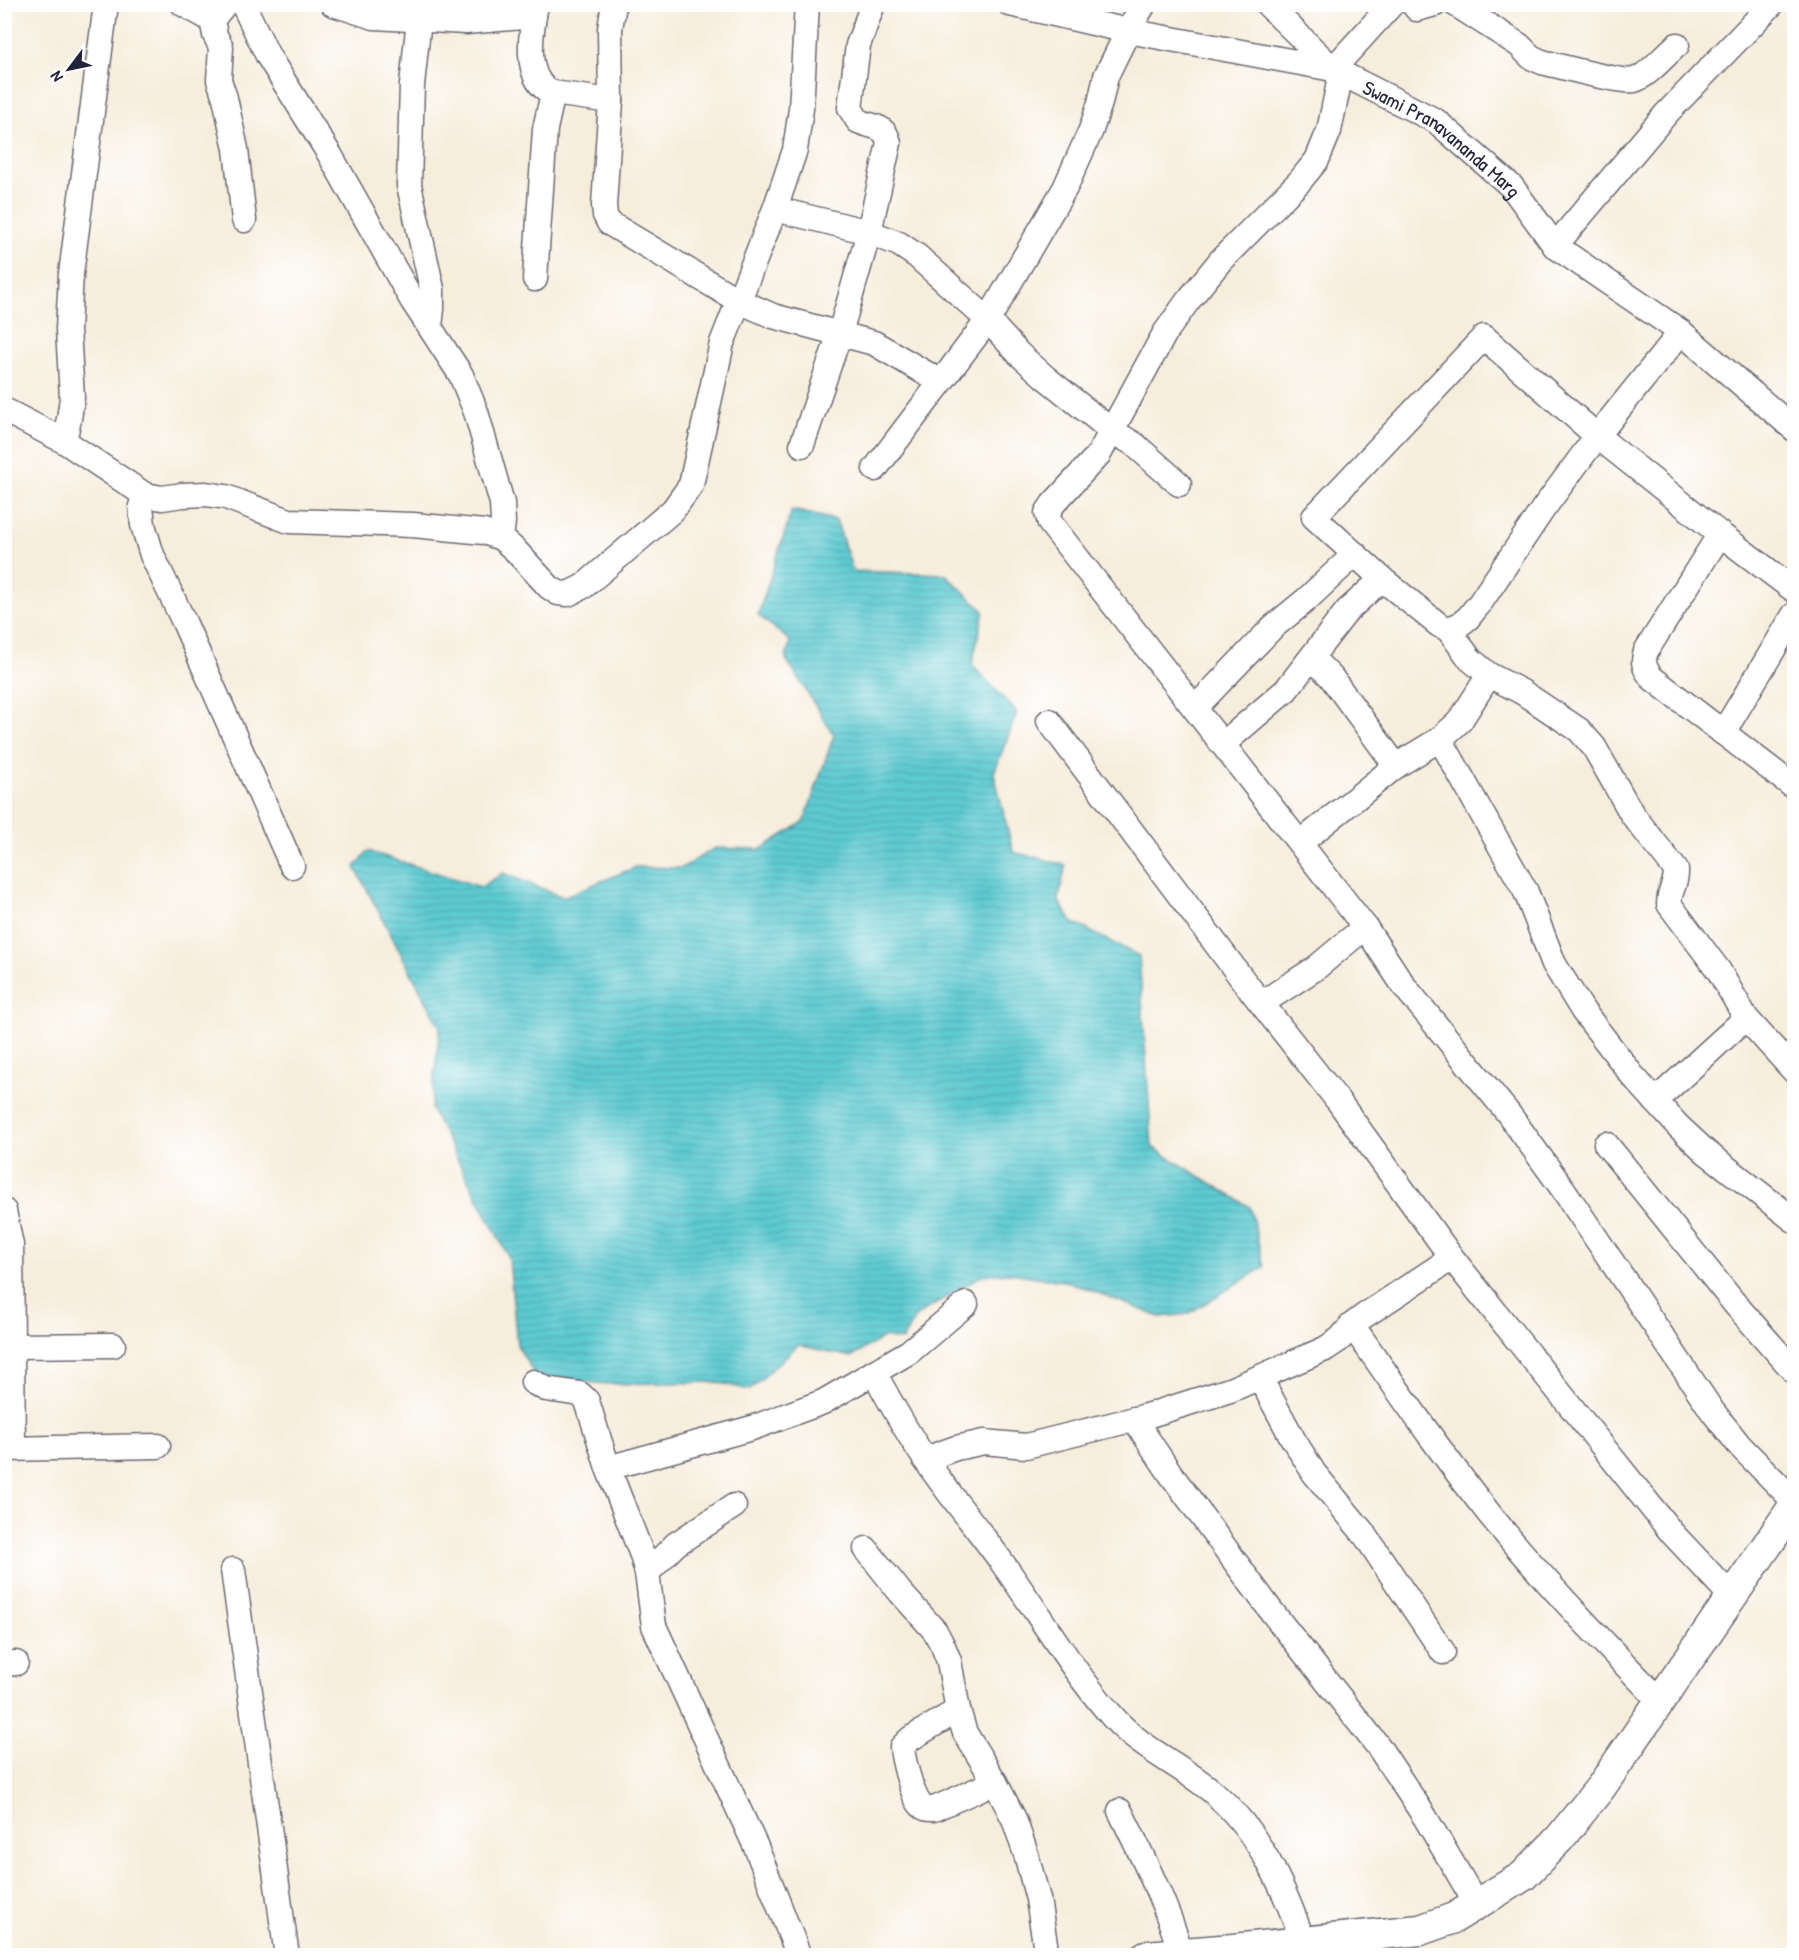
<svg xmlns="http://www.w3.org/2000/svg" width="1799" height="1960" font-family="'Patrick Hand',sans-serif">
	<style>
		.water { fill: url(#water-rules); stroke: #407686; stroke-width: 1.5 }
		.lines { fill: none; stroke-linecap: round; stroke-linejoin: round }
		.minor-casing { stroke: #6c6973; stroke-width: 27 }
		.major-casing { stroke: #6c6973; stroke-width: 33 }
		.minor { stroke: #fff; stroke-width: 24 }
		.major { stroke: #fff; stroke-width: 30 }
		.labels { text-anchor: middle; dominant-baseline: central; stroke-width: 6; stroke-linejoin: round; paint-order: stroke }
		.street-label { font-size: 20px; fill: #22223b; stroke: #fff }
	</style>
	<defs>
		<pattern id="water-rules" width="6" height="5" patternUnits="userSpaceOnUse" patternTransform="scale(1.5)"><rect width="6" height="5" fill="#5dcad1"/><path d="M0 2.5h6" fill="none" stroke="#51adb4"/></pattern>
	</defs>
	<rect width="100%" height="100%" fill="#fff"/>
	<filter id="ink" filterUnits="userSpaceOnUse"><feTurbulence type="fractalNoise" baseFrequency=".0167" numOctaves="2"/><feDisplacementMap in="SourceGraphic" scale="12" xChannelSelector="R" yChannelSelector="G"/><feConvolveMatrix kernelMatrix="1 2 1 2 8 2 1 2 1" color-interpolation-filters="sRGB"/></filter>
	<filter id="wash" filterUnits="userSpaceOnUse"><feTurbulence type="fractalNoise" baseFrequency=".008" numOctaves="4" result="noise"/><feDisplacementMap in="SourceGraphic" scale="24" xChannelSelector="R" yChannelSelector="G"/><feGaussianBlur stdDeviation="1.35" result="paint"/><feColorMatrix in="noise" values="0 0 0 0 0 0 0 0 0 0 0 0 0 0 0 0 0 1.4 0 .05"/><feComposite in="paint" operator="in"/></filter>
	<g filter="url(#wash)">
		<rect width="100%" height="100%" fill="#f6eddb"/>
		<path class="water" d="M 792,510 L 836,520 L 853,571 L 945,574 L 984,611 L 972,664 L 1017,713 L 994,773 L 1013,852 L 1066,865 L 1058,900 L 1072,922 L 1139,956 L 1152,1147 L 1250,1207 L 1264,1267 L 1188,1314 L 1160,1317 L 1070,1282 L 1010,1273 L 982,1275 L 916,1316 L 902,1341 L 884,1337 L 851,1357 L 798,1345 L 750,1390 L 715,1382 L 607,1384 L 536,1377 L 517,1345 L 509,1258 L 431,1109 L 440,1027 L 355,867 L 368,851 L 481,887 L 503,873 L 563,897 L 636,867 L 682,868 L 715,848 L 761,849 L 804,822 L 834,735 L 786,659 L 790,641 L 758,615 Z"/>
	</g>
	<g filter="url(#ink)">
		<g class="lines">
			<g class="minor-casing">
				<g id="minor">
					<path d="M 183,4 L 212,20 L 225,4"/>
					<path d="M 243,4 L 268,56 L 330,155 L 412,300 L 461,375 L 476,412 L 502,503 L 503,522 L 501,538"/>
					<path d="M 333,4 L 374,17 L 466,22 L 534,16"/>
					<path d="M 536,4 C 531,31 522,81 553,93 L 611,101"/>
					<path d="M 614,4 L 610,29 L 611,101 L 604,205 L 605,215 L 609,223 L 739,301 L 773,316 L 874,343 L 941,382"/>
					<path id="s1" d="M 1010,4 L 1128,31 L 1333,69 L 1436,121 L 1512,187 L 1555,246 L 1681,332 L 1794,429"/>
					<path d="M 1267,4 L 1333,69 L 1392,4"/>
					<path d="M 1413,4 L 1417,9 L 1435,4"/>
					<path d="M 1455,4 L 1519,45 L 1531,57 L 1542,62 C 1559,66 1621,83 1634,80 C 1647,77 1666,54 1677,45"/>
					<path d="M 419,19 L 412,85 L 409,185 L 432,289 L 432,309 L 430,327"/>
					<path d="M 212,20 L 215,35 L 221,47 L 219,80 L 225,98 L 236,149 L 244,220"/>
					<path d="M 1341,73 L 1329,131 L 1317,160 L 1299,182 L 1221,260 L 1187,302 L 1165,333 L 1099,454 L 1053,504 L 1047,513 L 1050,523 L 1365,927 L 1404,986 L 1508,1113 L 1563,1189 L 1713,1412 L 1740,1446 L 1794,1501"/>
					<path d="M 775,209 L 869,232 L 899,244 L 917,256 L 988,320 L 1019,354 L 1046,378 L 1112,431 L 1134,444 L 1179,484"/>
					<path d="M 1555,246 L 1666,114 L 1772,4"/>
					<path d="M 535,279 L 545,129 L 553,93"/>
					<path d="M 1681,332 L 1597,436 L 1720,534 L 1794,590"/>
					<path d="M 1484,337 L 1597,436 L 1543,509 L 1480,603 L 1468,618 L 1459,625 L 1448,629 L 1439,625 L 1382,579 L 1314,517 Z"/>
					<path d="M 4,410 L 64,441 L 145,495 L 162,498 L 183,495 L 206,494 L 226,497 L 289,521 L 413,525 L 484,532 L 501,538 L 515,550 L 549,587 L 558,593 L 568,594 L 584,586 L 673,510 L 691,485 L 722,343 L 775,209 L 795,150 L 801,109 L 807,4"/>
					<path d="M 64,441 L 69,419 L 72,398 L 68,329 L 71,274 L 106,4"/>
					<path d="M 802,445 L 840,333 L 869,232 L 889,143 C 885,124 873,128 858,121 L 850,108 L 858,45 L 873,4"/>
					<path d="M 875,469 L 988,320 L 1065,188 L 1091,130 L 1100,103 L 1106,76 L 1128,31 L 1144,4"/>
					<path d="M 145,495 L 141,506 L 143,525 L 152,555 L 185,624 L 292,866"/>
					<path d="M 1720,534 L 1646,651 C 1642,662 1644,668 1652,678 L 1794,787"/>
					<path d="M 1448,629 L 1470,659 L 1489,675 L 1522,692 L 1579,730 L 1594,747 L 1632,814 L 1676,870 C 1677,884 1669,890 1669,904 L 1719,971 L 1746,1018 L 1794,1071"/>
					<path d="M 1312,658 L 1331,677 L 1396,766"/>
					<path d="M 1195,708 L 1273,627 L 1306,600 L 1355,554"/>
					<path d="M 1049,721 L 1243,980 L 1339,1102 L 1452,1258 L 1672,1533 L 1732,1597"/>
					<path d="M 1723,733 L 1794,615"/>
					<path d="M 1440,739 L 1526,892 L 1554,964 L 1583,1011 L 1632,1075 L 1678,1126 L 1706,1152 L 1794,1220"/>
					<path d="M 1223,744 L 1286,690 L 1347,611 L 1382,579"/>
					<path d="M 1300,843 L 1396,766 L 1440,739 L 1460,721 L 1489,675"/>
					<path d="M 1262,1003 L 1316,968 L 1365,927"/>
					<path d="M 1655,1101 L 1746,1018"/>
					<path d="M 1606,1144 L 1735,1304 L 1794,1371"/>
					<path d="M 4,1211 L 11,1245 L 13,1447"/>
					<path d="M 1352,1325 C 1397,1389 1442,1455 1491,1516 C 1544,1581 1602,1641 1660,1701"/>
					<path d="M 12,1346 L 113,1345"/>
					<path d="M 874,1372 C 890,1402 906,1431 925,1459 C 948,1494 976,1526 1001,1561 C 1038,1612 1070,1668 1112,1716 C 1140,1749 1180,1764 1213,1792 C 1259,1832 1284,1886 1303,1942"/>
					<path d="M 1260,1378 L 1293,1439 L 1314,1473 L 1365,1535 L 1443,1652"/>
					<path d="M 533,1382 L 546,1389 L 580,1394 L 587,1401 L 608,1468 L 642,1555 L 647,1573 L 654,1626 L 756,1847 L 799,1956"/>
					<path d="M 1134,1419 L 1170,1473 L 1272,1612 L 1378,1746 L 1425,1817 L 1477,1905"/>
					<path d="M 4,1449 L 158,1446"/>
					<path d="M 925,1459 L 956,1448 L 984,1442 L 1026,1446 L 1143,1417 L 1230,1390 L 1325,1349 L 1340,1339 L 1352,1325 L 1364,1316 L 1452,1258"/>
					<path d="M 608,1468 L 752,1428 L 823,1402 L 909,1352 L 966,1304"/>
					<path d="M 866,1549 L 900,1592 L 935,1631 L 943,1646 L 949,1661 L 958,1710 L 965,1733 L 995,1782 L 1014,1819 L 1026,1854 L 1038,1899 L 1047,1956"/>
					<path d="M 233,1570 L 287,1956"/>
					<path d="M 647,1573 L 676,1544 L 734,1506"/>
					<path d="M 4,1664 L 16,1663"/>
					<path d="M 958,1710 L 910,1739 L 902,1747 C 903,1760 912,1795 920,1804 C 924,1809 928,1809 934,1809 L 995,1782"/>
					<path d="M 1120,1811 C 1143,1858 1166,1903 1181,1953"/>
				</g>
			</g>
			<g class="major-casing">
				<path id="major" d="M 1146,1956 L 1233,1949 L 1420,1930 L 1454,1918 L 1523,1876 L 1560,1838 L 1601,1787 L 1794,1506"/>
			</g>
			<use href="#minor" class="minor"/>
			<use href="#major" class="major"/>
		</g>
	</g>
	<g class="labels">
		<g class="street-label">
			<text stroke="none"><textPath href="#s1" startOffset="460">Swami Pranavananda Marg</textPath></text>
		</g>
	</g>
	<rect width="1799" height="1960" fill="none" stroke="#fff" stroke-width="24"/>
	<g transform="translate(69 69) rotate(238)" stroke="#ffffff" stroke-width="4.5" paint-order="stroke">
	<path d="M0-4.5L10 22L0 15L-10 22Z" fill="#22223b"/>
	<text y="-9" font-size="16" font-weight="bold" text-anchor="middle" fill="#22223b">N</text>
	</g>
</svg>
